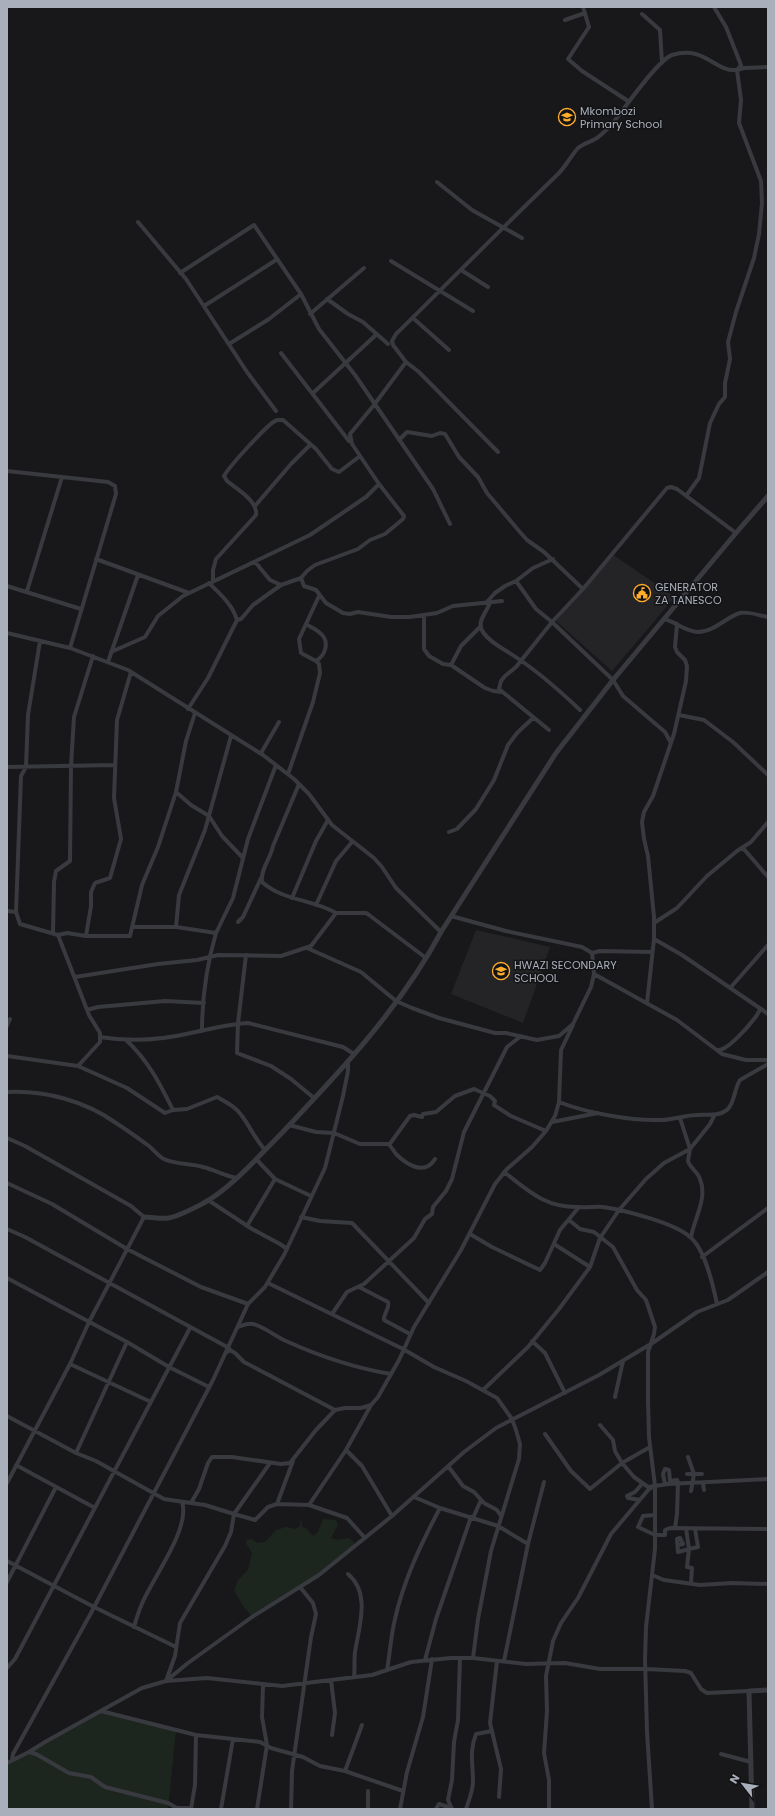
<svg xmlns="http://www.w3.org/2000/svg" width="775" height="1816" font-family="Poppins,sans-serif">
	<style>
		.built { fill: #242427 }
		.green { fill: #1d261e }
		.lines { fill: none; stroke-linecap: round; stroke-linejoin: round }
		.minor { stroke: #383a40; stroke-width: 4 }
		.tertiary { stroke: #383a40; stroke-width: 5 }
		.labels { text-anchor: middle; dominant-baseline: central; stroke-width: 3; stroke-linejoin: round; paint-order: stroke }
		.poi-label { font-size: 11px; fill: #a9afbb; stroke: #131315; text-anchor: start }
	</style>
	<rect width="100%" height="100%" fill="#18181a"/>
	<path class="built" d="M 612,554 L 675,597 L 612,671 L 556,621 Z
		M 476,930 L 550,947 L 523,1023 L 451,994 Z"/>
	<path class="green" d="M 302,1519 L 302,1527 L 306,1528 L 313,1536 L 318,1532 L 323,1519 L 336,1520 L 338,1525 L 331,1538 L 337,1540 L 349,1538 L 354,1542 L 355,1546 L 319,1575 L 252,1616 L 243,1606 L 234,1590 L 238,1580 L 248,1570 L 252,1553 L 246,1543 L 247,1540 L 251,1539 L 257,1543 L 265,1542 L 276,1530 L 286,1527 L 296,1529 L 299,1527 Z
		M 101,1713 L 176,1730 L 168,1809 L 7,1809 L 7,1764 Z"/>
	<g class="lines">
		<path class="minor" d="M 583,7 L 589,27 L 568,59 L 582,71 L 628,101
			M 714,7 L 726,27 L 741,65 L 737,70
			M 642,14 L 660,30 L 662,63
			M 565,20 L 585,13
			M 737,70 L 744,68 L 768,67
			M 437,182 L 472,210 L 522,238
			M 138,222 L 186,279 L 247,372 L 276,411
			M 391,261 L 473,311
			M 461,270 L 488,287
			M 180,273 L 254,225 L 301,294 L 319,329 L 355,375 L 433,489 L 450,524
			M 327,299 L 348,314 L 363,322 L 388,344
			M 204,306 L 276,260
			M 310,314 L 364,268
			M 413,318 L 449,350
			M 229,344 L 269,319 L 301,294
			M 281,353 L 349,441
			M 406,362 L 419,372 L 498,452
			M 313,393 L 377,334
			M 399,440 L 407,432 L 432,436 L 440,433 L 445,434 L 459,457 L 478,477 L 487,493 L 519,531 L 527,540 L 544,552 L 583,589
			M 7,471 L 108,482 L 115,486 L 116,494 L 70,648
			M 255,506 L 291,464 L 310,445
			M 96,559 L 189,593
			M 251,563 L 256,563 L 270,580 L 281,585 L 301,578 L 304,586 L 316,590 L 326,603 L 343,613 L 350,614 L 358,612 L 391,617 L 410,617 L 437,613 L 453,606 L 502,601
			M 301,578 L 307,571 L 315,565 L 358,549 L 370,540 L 385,534 L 403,519 L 404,516 L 379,484
			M 213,581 L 213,570 L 216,559 L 256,515 C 258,501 237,489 227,481 L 224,476 C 229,467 268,423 277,420 C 277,420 282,420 283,420 L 316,449 L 332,469 L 339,472 L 360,456
			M 516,581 L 536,609 L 552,622 L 516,667 L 505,676 L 501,681 L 499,689 L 549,730
			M 7,586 L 81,609
			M 27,591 L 62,477
			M 490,602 C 488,610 478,620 481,628 C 484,637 495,644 503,649 C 532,666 556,687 580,710
			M 486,603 L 495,593 L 505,586 L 516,581 L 533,568 L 553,559
			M 424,615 L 424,649 L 429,656 L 443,664 L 451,665 L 485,688 L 493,691 L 502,692
			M 664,619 C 676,622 686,632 698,632 C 714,632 726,617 740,613 C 749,611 760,616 768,617
			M 237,620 L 241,619 L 253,605 L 281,585
			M 306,624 C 310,627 316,629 320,633 C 330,641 326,655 316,661
			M 7,633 L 70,648 L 128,670 L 263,755 L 294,779 L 309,794 L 332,825 L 374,858 L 382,867 L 396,888 L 441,932
			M 111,652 L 145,637 L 158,616 L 183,596 L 310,535 L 366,497 L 379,484 L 352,444 L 350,434 L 374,405 L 406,362 L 393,345 L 392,341 L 396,334 C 449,282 502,228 556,176 C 565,168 570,157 578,148 C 584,143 591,142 597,138 C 604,133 611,125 616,119 C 626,106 658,60 672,55 C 705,45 714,72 737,70 L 741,100 L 739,123 L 761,181 L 762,203 L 759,234 L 754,258 L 736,312 L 728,342 L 730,359 L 725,383 L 725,397 L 719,404 L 710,423 L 699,478 L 686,496
			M 108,662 L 138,575
			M 451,665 L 461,646 L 481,626
			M 188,709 L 208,678 L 237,620 C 233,605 220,594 209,583
			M 679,715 L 704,720 L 733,742 L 768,775
			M 671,743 L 665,732 L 623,696 L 613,680 L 552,622 L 583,589 L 667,488 L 671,487 L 677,489 L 736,533
			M 261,753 L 279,722
			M 7,767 L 115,765
			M 288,774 L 313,702 L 320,673 L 319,664 L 316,661 L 301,653 L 299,639 L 319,596
			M 299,784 L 273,846 C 271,858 260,870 262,882 C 283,901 312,899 336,913
			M 176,792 L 191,805 L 209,816 L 222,836 L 243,858
			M 449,832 L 457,829 L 476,809 L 494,780 L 508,745 L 517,733 L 533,718
			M 743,848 L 768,877
			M 292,898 L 316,841 L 328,820
			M 316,905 L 336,861 L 352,842
			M 7,911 L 16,912 L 20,924 L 58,935 L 89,1015 L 100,1033 L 100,1042 L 78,1066
			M 16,912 L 21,776 L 26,767 L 28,715 L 40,641
			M 238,922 L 243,917 L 261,878
			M 654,923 L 677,908 L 707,876 L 737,851 L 751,842 L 768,822
			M 133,927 L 176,927 L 216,933 L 233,898 L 248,839 L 276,765
			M 176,927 L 179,895 L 205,830 L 231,736
			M 53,933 L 54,882 L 56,871 L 70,861 L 71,766 L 74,717 L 93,656
			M 58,935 L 67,933 L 86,936 L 130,936 L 142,885 L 158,847 L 176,792 L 186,741 L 195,713
			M 86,936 L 91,906 L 91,892 L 95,883 L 110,878 L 121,839 L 114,798 L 117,720 L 131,672
			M 654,939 L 682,955 L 761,1009
			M 307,948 L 361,972 L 396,1001 L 412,1008 L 439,1018 L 495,1033 L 506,1033 L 537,1040 L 559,1036 L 573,1024 L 591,987 L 594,974 L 592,953 L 582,947 L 506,931 L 451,916
			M 592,953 L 600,951 L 652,952
			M 246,955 L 238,1023 L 237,1053 L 271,1066 L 291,1079 L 314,1098
			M 594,974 L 677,1020 L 722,1054 L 746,1060 L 768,1060
			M 75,977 L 158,964 L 197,960 L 218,955 L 281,956 L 311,946 L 336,913 L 366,913 L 369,915 L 426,958
			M 731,987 L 768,945
			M 647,1003 L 654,939 L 654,917 L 648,856 L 644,839 L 642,822 L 644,812 L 653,796 L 674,734 L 686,681 L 687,666 L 685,660 L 677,652 L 675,647 L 677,624
			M 87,1010 L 98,1007 L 165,1001 L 204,1003
			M 7,1026 L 10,1019
			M 202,1031 C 202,998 207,964 216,933
			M 100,1037 C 130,1042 161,1040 191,1033 C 210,1029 229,1024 248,1023 L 343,1047 L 354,1054
			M 126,1040 C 148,1060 160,1084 173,1110 L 187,1109 L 217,1097 C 226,1102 236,1107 242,1116 C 250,1127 256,1140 265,1150
			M 718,1050 C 727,1051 748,1027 754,1019 C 757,1016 758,1012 761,1009 L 768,1014
			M 7,1056 L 78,1066 L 127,1088 L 165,1113 L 173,1110
			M 7,1092 C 45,1090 85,1101 116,1123 C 127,1130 138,1138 149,1146 C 154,1150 158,1156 164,1159 C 176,1165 190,1163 203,1167 C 215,1170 225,1176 237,1178
			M 559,1102 L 561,1050 L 573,1025
			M 680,1118 L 690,1149 L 688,1161 C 690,1168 698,1172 700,1179 C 708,1198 694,1219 691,1237
			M 552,1122 L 598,1113
			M 289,1125 L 316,1132 L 334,1133 L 360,1144 L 388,1144 C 392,1147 393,1150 396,1154 C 407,1165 425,1176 435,1159
			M 7,1138 L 25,1146 L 131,1206 L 144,1217 L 89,1322 L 70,1364 L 7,1483
			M 389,1145 L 410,1116 L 414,1115 L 422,1117 L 423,1114 L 436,1112 L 455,1096 L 474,1089 L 490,1096 L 495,1101 L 494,1105 L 511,1116 L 546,1131 L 555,1116 L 559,1102 C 587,1113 631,1121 661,1120 C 673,1120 685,1115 697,1115 C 708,1114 717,1117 727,1110 C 735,1103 734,1089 740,1080 L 768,1064
			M 504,1172 C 529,1191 545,1208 579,1207
			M 275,1179 L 311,1196
			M 7,1183 L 52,1204 L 127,1249 L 201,1287 L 248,1304
			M 208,1200 L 252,1229 L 280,1244 L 287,1249
			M 301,1217 L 320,1221 L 352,1223 L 429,1303
			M 569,1220 L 580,1229 L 594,1232 L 613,1247 L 637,1290 L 646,1300 L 655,1327 L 654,1334 L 648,1352 L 648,1400 L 649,1437 L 655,1486 L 655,1549 L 646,1627 L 645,1659 L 647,1732 L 652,1809
			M 247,1226 L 275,1179 L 256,1159
			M 7,1229 L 25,1237 L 229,1348
			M 470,1234 L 492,1247 L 540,1270 L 545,1263 L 560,1230 L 579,1207 C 587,1208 596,1206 603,1207 C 624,1210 675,1223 690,1237 C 705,1249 713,1285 717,1304
			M 554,1244 L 590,1267
			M 702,1257 L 768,1208
			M 7,1278 L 127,1342 L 169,1367 L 209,1387
			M 268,1283 L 403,1349 L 434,1367 L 466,1381 L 497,1398 L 512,1419 L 516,1430 L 520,1444 L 519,1459 L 491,1551 L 478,1619 L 473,1658
			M 359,1287 L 388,1302 C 390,1309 383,1314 384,1320 L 410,1334
			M 332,1314 L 347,1292 L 364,1284 L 414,1238 L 425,1219 L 432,1214 L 433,1207 L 446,1191 L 452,1179 L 464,1132 L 507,1047 L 521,1036
			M 238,1327 C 243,1325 248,1323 253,1324 C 265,1327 274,1336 286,1341 C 319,1356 355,1368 391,1374
			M 532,1341 L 545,1353 L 565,1393
			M 227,1352 L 230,1350 L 235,1353 L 244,1362 L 335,1410
			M 70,1364 L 151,1402
			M 483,1390 L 528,1347 L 559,1309 L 590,1267 L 600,1238 L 619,1210 L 646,1179 L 664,1163 L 690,1149 L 710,1124 L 714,1116
			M 615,1397 L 623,1361
			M 7,1416 L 76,1453 L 96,1461 L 164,1499 L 191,1503 L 199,1489 L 208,1463 L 212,1457 L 232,1457 L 281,1464 L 290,1463 L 316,1430 L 335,1410 L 345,1408 L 361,1408 L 371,1405 L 378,1397 L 399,1360 L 414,1327 L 461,1250 L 495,1184 L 507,1169 L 532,1147 L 546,1131
			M 600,1425 L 613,1440 L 615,1451 L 622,1463 L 634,1477 L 648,1487 L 668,1484 L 768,1479
			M 545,1434 L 571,1471 L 590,1489 L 622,1463 L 650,1447
			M 346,1450 L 362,1466 L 392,1516
			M 76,1453 L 127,1342
			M 688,1457 L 694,1474 L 702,1474
			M 270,1463 L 234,1514 L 255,1520 L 268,1507 L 277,1504 L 309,1505 L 347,1518 L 365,1538
			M 16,1465 L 95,1508
			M 448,1466 L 463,1486 L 474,1492 L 484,1503 L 497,1510 L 501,1516
			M 687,1474 L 694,1474 L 691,1491
			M 703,1483 L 704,1490
			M 665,1484 L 663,1474 L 665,1469 L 669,1470 L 670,1481 L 677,1480 L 678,1483 L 677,1514 L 675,1528
			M 414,1497 L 440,1508 L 498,1526 L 528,1544
			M 640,1500 L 628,1498 L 627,1496 L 635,1492 L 642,1484
			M 191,1503 L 205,1505 L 234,1514 L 231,1532 L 225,1546 L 180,1623 L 175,1656 L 166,1681 L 207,1678 L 282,1686 L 372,1675 L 411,1662 L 451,1658 L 473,1658 L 526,1664 L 565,1663 L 600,1669 L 646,1669 L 685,1671 L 691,1673 L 701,1689 L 707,1693 L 749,1691
			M 277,1504 L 293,1461
			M 309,1505 L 346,1450 L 371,1405
			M 655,1515 L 643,1516 L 638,1527 L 655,1535 L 665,1535 L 665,1530 L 670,1528 L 768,1529
			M 473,1518 L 481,1500
			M 678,1545 L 683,1544 L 680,1538 L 677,1539 L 678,1552 L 689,1549 L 686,1528
			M 7,1561 L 94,1607 L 176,1647
			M 348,1574 C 371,1593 359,1627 355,1652 C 354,1660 355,1669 354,1677
			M 652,1575 L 664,1580 L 700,1585 L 732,1583 L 768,1584
			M 7,1582 L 56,1487
			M 691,1583 L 692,1568 L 687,1567 L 689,1549 L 698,1547 L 695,1529
			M 134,1627 C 136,1620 138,1613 141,1606 C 151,1580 191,1529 182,1502
			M 425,1660 L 436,1619 L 471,1517
			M 497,1661 L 490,1723 L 501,1769 L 499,1797
			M 504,1661 L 528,1544 L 544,1482
			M 7,1668 L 15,1659 L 190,1328
			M 387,1670 C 390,1653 391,1635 395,1619 C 404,1579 421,1544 440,1508
			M 331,1680 L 335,1713 L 332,1735
			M 101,1711 L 196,1735 L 195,1785 L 191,1809
			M 196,1735 L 260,1742 L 271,1748 L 303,1757 L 320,1766 L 345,1771 L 403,1791
			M 29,1752 L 36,1754 L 69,1773 L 91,1777 L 105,1787 L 168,1803 L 177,1808 L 191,1808
			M 721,1754 L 751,1762
			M 12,1760 L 13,1754 L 91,1613 L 213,1380 L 248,1304 L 265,1287 L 284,1255 L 325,1168 L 343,1096 L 348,1071 L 348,1062
			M 7,1763 L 29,1752 L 45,1742 L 142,1688 L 166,1681 L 188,1663 L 252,1617 L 319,1575 L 392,1516 L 464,1452 L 496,1428 L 599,1375 L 654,1342 L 697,1312 L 728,1300 L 768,1272
			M 345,1771 L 362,1725
			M 368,1791 L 368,1809
			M 221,1809 L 233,1739
			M 257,1809 L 267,1745 L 262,1717 L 263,1685
			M 291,1809 L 292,1771 L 311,1637 L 316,1614 L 313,1603 L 300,1587
			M 400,1809 L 407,1772 L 423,1717 L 432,1659
			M 436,1809 L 439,1804 L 451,1808
			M 452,1809 L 448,1800 L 452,1780 L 454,1742 L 458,1720 L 460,1658
			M 466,1809 C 469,1800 473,1791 473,1781 C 473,1763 469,1752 476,1734 L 492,1731
			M 549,1809 L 549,1780 L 544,1753 L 547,1711 L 546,1676 L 553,1641 L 561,1623 L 578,1598 L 611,1534 L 649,1489 L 655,1486"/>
		<path class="tertiary" d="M 144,1217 C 152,1217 161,1219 168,1218 C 177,1217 194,1208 202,1204 C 230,1189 255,1160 277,1138 C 337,1075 400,1009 441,932 L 556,753 L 613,680 L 736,533 L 768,496
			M 752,1809 L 749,1691 L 768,1690"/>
	</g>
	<defs>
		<g id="school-ring" transform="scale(0.9)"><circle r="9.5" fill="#131315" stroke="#ffad2b" stroke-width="1.5"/><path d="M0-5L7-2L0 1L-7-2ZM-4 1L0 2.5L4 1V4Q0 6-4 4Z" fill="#ffad2b"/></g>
		<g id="civic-ring" transform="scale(0.9)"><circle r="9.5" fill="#131315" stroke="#ffad2b" stroke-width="1.5"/><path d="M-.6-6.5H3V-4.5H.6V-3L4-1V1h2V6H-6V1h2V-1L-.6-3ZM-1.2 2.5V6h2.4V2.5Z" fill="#ffad2b"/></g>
	</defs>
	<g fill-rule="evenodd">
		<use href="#school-ring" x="567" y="117"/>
		<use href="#civic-ring" x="642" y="593"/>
		<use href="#school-ring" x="501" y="971"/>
	</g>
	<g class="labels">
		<g class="poi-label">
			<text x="580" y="111">Mkombozi<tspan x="580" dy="13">Primary School</tspan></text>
			<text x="655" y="587">GENERATOR<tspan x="655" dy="13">ZA TANESCO</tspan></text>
			<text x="514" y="965">HWAZI SECONDARY<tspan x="514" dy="13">SCHOOL</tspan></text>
		</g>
	</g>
	<rect width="775" height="1816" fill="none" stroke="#a9afbb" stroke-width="16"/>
	<g transform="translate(743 1784) rotate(301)" stroke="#131315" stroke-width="3" paint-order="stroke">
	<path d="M0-3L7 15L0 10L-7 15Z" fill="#a9afbb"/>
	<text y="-6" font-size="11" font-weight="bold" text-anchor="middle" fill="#a9afbb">N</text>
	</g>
</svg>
